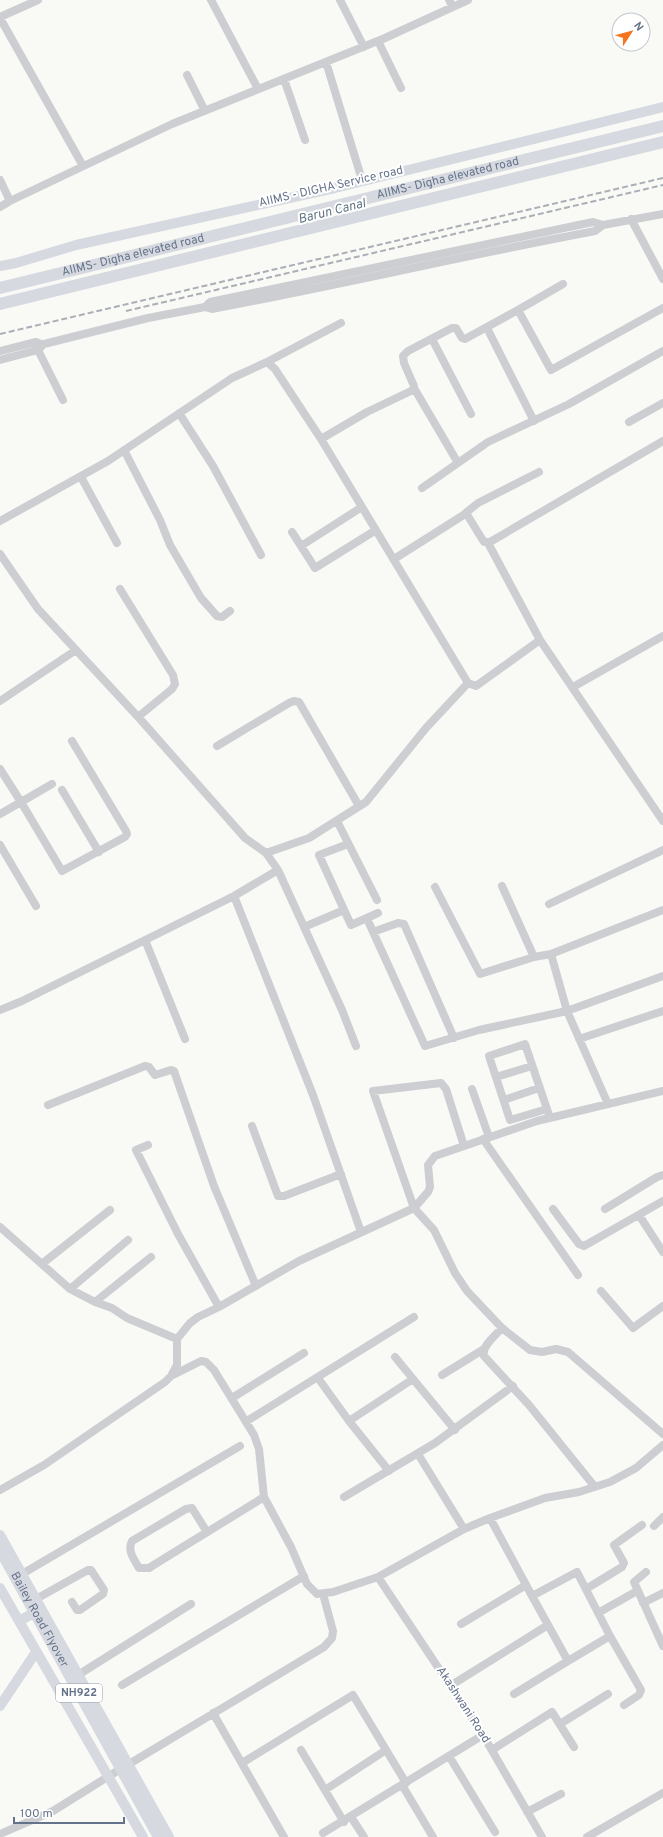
<svg xmlns="http://www.w3.org/2000/svg" width="663" height="1837" font-family="Overpass,sans-serif">
	<style>
		.lines { fill: none; stroke-linecap: round; stroke-linejoin: round }
		.minor { stroke: #ccced2; stroke-width: 8 }
		.major { stroke: #d6dae0; stroke-width: 10 }
		.highway { stroke: #d6dae0; stroke-width: 12 }
		.rail { stroke: #aaafb6; stroke-width: 2; stroke-dasharray: 6 3; stroke-linecap: butt }
		.labels { text-anchor: middle; dominant-baseline: central; stroke-width: 4; stroke-linejoin: round; paint-order: stroke }
		.shield { fill: #fff; stroke: #939dad; stroke-width: 1 }
		.shield-label { font-size: 11px; font-weight: bold; fill: #65738a }
		.street-label { font-size: 12px; fill: #65738a; stroke: #fff }
		.water-label { font-size: 13px; font-style: italic; fill: #617585; stroke: #fff }
	</style>
	<rect width="100%" height="100%" fill="#f9f9f6"/>
	<g class="lines">
		<path class="minor" d="M 211,0 L 258,89
			M 340,0 L 364,47
			M 449,0 L 453,7
			M 0,17 L 38,0
			M 0,18 L 83,166
			M 378,41 L 401,88
			M 326,62 L 362,180
			M 187,75 L 205,111
			M 284,79 L 305,140
			M 0,180 L 10,201 L 172,124 L 385,38 L 468,0
			M 0,207 L 10,201
			M 631,219 L 663,279
			M 205,307 L 210,302 L 593,222 L 603,225
			M 518,310 L 563,284
			M 487,328 L 534,421
			M 432,339 L 471,414
			M 36,342 L 38,350 L 63,400
			M 0,351 L 36,342 L 41,344
			M 0,360 L 38,350 L 44,344 L 148,318 L 205,307 L 212,309 C 340,285 467,255 595,231 L 603,225 L 663,214
			M 267,362 L 341,323
			M 414,388 L 458,463
			M 179,413 L 213,466 L 261,555
			M 629,422 L 663,403
			M 321,439 L 367,412 L 413,390 L 414,386 L 404,363 L 403,356 L 408,351 L 452,328 L 456,328 L 462,338 L 465,339 L 518,310 L 551,370 L 663,308
			M 124,450 L 160,520 L 170,545 L 201,598 L 217,616 L 222,617 L 230,611
			M 81,477 L 117,543
			M 422,488 L 488,442 L 569,404 L 663,351
			M 362,507 L 301,546 L 315,568 L 376,530
			M 466,513 L 484,542 L 490,542 L 663,441
			M 0,521 L 108,461 L 232,378 L 267,362 L 275,369 L 321,439 L 468,683 L 476,686 L 540,640 L 663,821
			M 292,532 L 301,546
			M 488,543 L 540,640
			M 0,554 L 38,609 L 140,719 L 245,838 L 266,853 L 278,870 L 342,1010 L 356,1046
			M 394,559 L 462,516 L 478,503 L 539,472
			M 120,589 L 173,675 L 175,684 L 172,689 L 138,717
			M 573,687 L 663,636
			M 0,701 L 76,650
			M 217,746 L 289,703 L 294,701 L 299,702 L 359,806
			M 0,769 L 21,802 L 52,784
			M 62,790 L 99,852
			M 0,814 L 21,802 L 62,871 L 125,837 L 127,834 L 126,831 L 72,741
			M 337,821 L 377,900
			M 348,844 L 319,855 L 351,925 L 378,913
			M 0,845 L 36,906
			M 266,853 L 309,838 L 366,802 L 426,728 L 468,683
			M 502,886 L 534,957
			M 435,887 L 480,974 L 534,957 L 551,954 L 663,910
			M 234,896 L 278,870
			M 549,904 L 663,850
			M 369,923 L 425,1046 L 479,1030 L 567,1011 L 551,954
			M 304,927 L 344,910
			M 373,932 L 398,923 L 404,924 L 454,1038
			M 145,940 L 185,1039
			M 0,1010 L 22,1001 L 234,896 L 313,1095 L 361,1232
			M 579,1039 L 663,1011
			M 496,1077 L 532,1066
			M 472,1089 L 489,1137
			M 504,1100 L 539,1088
			M 608,1104 L 567,1011 L 663,976
			M 48,1105 L 145,1066 L 149,1067 L 155,1075 L 171,1070 L 174,1071 L 214,1186 L 256,1286
			M 547,1109 L 510,1120 L 489,1056 L 525,1044 L 550,1118
			M 252,1126 L 278,1196 L 284,1196 L 341,1174
			M 483,1139 L 578,1275
			M 148,1145 L 136,1150 L 178,1234 L 219,1307
			M 464,1146 L 446,1089 L 441,1083 L 373,1091 L 414,1208 L 434,1230 L 455,1273 L 467,1291 L 502,1328 L 530,1350 L 542,1352 L 556,1349 L 568,1352 L 663,1434
			M 553,1209 L 579,1244 L 584,1246 L 663,1201
			M 605,1209 L 657,1177 L 663,1175
			M 639,1215 L 663,1252
			M 0,1227 L 70,1289 L 95,1302 L 112,1308 L 127,1318 L 177,1339
			M 43,1263 L 110,1210
			M 70,1289 L 128,1240
			M 601,1291 L 633,1328 L 663,1306
			M 95,1302 L 151,1257
			M 502,1328 C 496,1335 481,1346 484,1356 L 529,1405 L 595,1487
			M 395,1357 L 455,1430
			M 442,1375 L 484,1349
			M 171,1376 L 201,1361 L 206,1362 L 214,1370 L 254,1435 L 259,1449 L 264,1497 L 291,1547 L 307,1584 L 317,1594 L 333,1592 L 378,1577 L 464,1529 L 490,1518 L 545,1498 L 579,1492 L 610,1482 L 636,1468 L 663,1445
			M 318,1378 L 349,1421
			M 232,1398 L 304,1353
			M 247,1421 L 414,1317
			M 418,1454 L 464,1529
			M 389,1471 L 349,1421 L 413,1379
			M 0,1490 L 44,1465 L 165,1382 L 171,1376 L 177,1365 L 177,1339 L 190,1323 L 198,1317 L 219,1307 L 299,1261 L 414,1208 L 428,1192 L 430,1187 L 428,1165 L 435,1156 L 537,1121 L 663,1091
			M 344,1497 L 435,1443 L 513,1386
			M 490,1518 L 532,1596 L 577,1572 L 610,1636 L 568,1661 L 532,1596
			M 654,1526 L 663,1517
			M 207,1532 L 192,1508 L 186,1509 L 132,1541 C 127,1551 134,1559 139,1568 L 149,1568 C 187,1544 226,1521 264,1497
			M 646,1572 L 634,1582 L 663,1646
			M 22,1574 L 240,1446
			M 378,1577 L 483,1735 L 542,1837
			M 586,1589 L 622,1567 L 624,1563 L 614,1545 L 642,1525
			M 36,1599 L 88,1570 L 91,1570 L 104,1590 L 103,1594 L 80,1610 L 77,1610 L 72,1602
			M 643,1603 L 663,1593
			M 598,1613 L 637,1591
			M 461,1624 L 526,1585
			M 610,1636 L 641,1690 L 639,1695 L 624,1705
			M 78,1675 L 191,1604
			M 122,1685 L 304,1576
			M 450,1686 L 548,1625
			M 514,1694 L 568,1661
			M 213,1713 L 284,1837
			M 560,1724 L 608,1694
			M 301,1750 L 344,1822
			M 492,1750 L 552,1712 L 574,1747
			M 449,1756 L 495,1832
			M 242,1763 L 353,1695 L 406,1783
			M 402,1785 L 433,1837
			M 325,1790 L 386,1750
			M 527,1812 L 561,1794
			M 351,1817 L 364,1837
			M 323,1833 L 483,1735
			M 0,1834 L 53,1811 L 109,1776 L 324,1647 L 332,1638 L 333,1631 L 323,1594
			M 587,1837 L 663,1793"/>
		<path class="major" d="M 0,266 L 16,263 L 76,245 L 335,188 L 663,107
			M 0,1535 L 169,1837
			M 0,1588 L 143,1837
			M 19,1621 L 41,1609
			M 0,1706 L 36,1652"/>
		<g class="highway">
			<path id="s1" d="M 0,288 L 663,126"/>
			<path d="M 0,304 L 663,142"/>
			<path id="s2" d="M 0,1549 L 159,1837"/>
		</g>
		<path class="rail" d="M 126,311 L 663,185
			M 0,334 L 663,178"/>
	</g>
	<g class="labels">
		<rect class="shield" x="56" y="1684" width="46" height="18" rx="3"/>
		<g class="shield-label">
			<text x="79" y="1693">NH922</text>
		</g>
		<g class="street-label">
			<text stroke="none"><textPath href="#s1" startOffset="461">AIIMS- Digha elevated road</textPath></text>
			<text transform="translate(331 187) rotate(-13)">AIIMS - DIGHA Service road</text>
			<text stroke="none"><textPath href="#s1" startOffset="137">AIIMS- Digha elevated road</textPath></text>
			<text stroke="none"><textPath href="#s2" startOffset="81">Bailey Road Flyover</textPath></text>
			<text transform="translate(463 1705) rotate(57)">Akashwani Road</text>
		</g>
		<g class="water-label">
			<text transform="translate(332 212) rotate(-14)">Barun Canal</text>
		</g>
	</g>
	<g transform="translate(631 32) rotate(54)"><circle r="19" fill="#ffffff" stroke="#c1c7d0"/>
	<path d="M0-3L7 15L0 10L-7 15Z" fill="#f4751c"/>
	<text y="-6" font-size="11" font-weight="bold" text-anchor="middle" fill="#65738a">N</text>
	</g>
	<path d="M14 1817v6h110v-6" fill="none" stroke="#65738a" stroke-width="2"/>
	<text x="20" y="1817" font-size="12" fill="#65738a" stroke="#ffffff" stroke-width="3" paint-order="stroke">100 m</text>
</svg>
